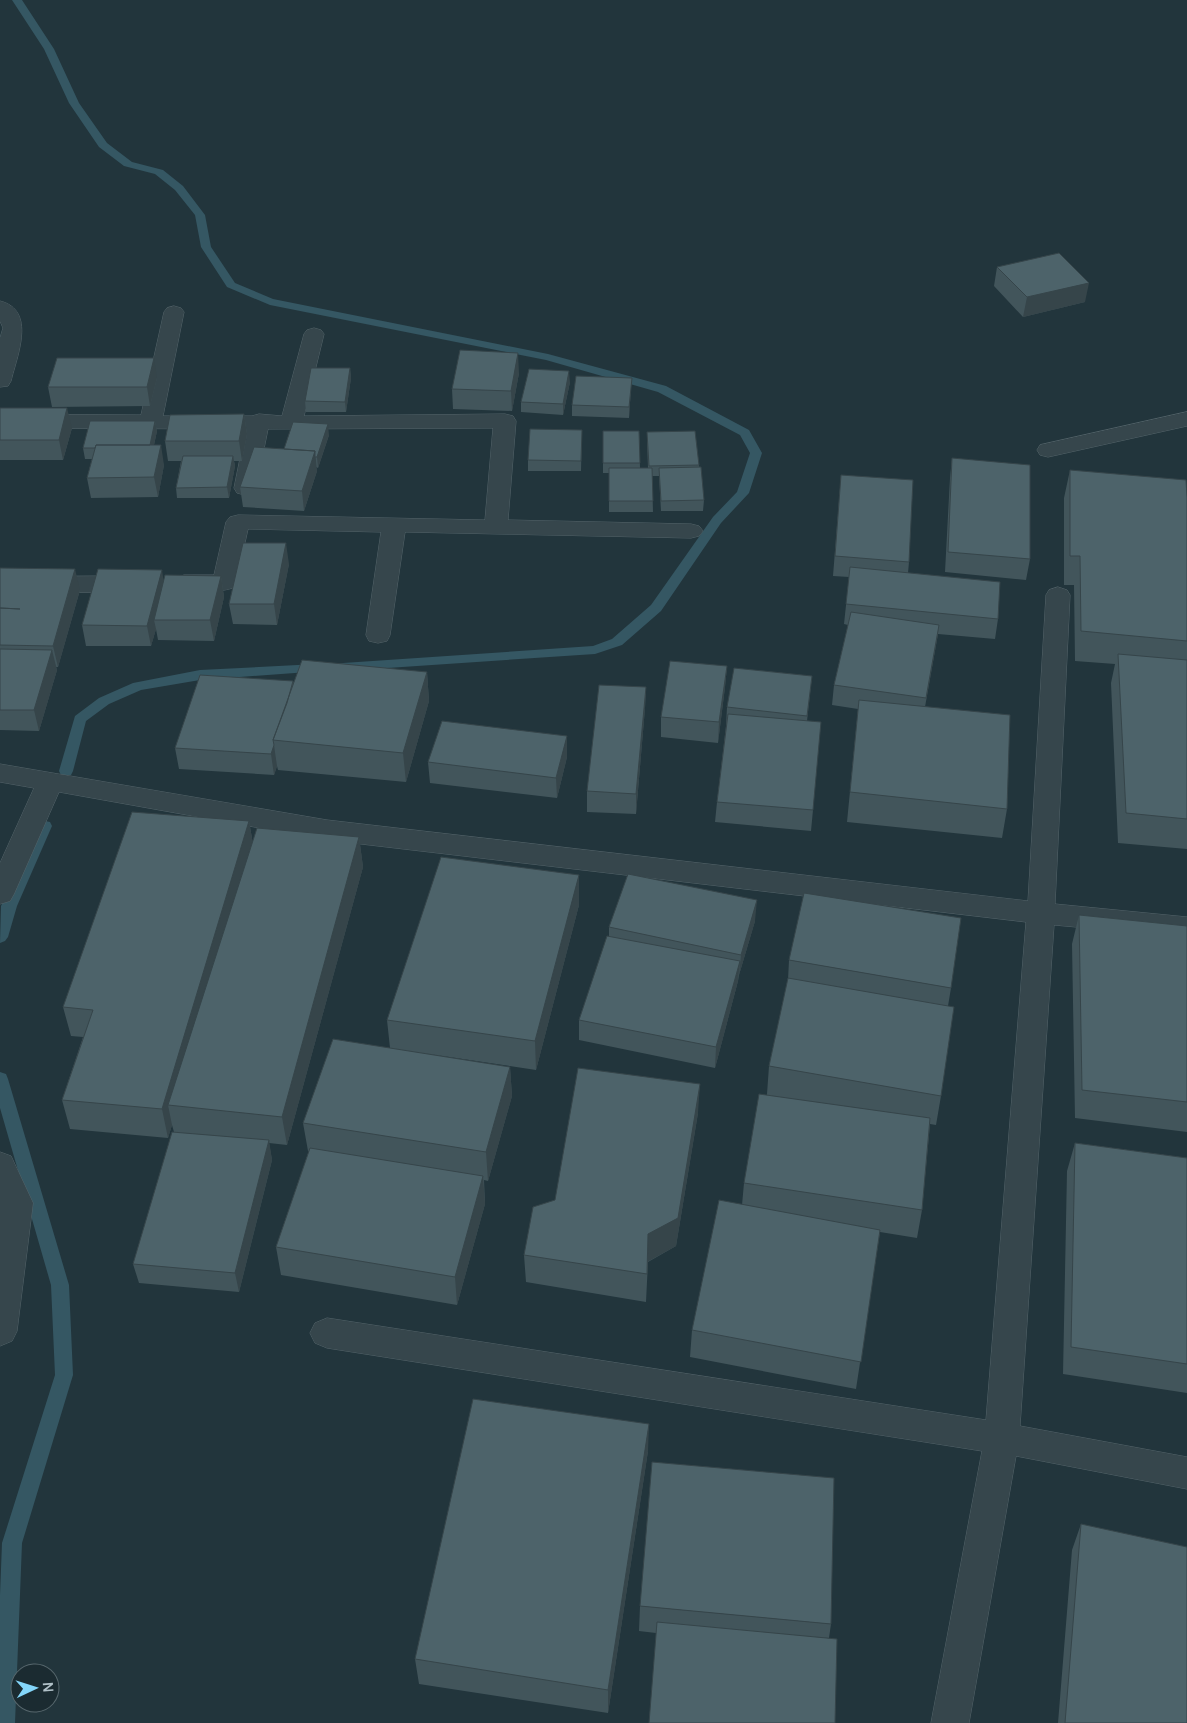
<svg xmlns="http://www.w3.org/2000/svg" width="1187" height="1723" font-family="Manrope,sans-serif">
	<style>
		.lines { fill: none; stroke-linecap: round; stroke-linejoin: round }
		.stream { fill: #355763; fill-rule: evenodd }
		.minor-casing { stroke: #54646a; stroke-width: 1 }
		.minor { fill: #36464c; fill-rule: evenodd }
		.wall { fill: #42555b }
		.shaded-wall { fill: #36454a }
		.building { fill: #4d636a; stroke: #36454a }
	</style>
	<rect width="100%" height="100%" fill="#22353c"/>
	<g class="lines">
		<path class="stream" d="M 12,0 L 22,0 L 54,49 L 79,103 L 107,143 L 132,162 L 163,170 L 183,186 L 205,215 L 211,247 L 235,283 L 273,299 L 548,354 L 666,386 L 749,430 L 762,453 L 749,493 L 721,523 L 661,611 L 622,645 L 595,654 L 343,671 L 338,670 L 336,667 L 338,664 L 343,663 L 593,646 L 612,639 L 651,605 L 713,517 L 737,492 L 750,453 L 740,435 L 658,392 L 546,360 L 270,305 L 227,287 L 201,247 L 195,215 L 175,190 L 155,174 L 124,166 L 99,147 L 69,103 L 44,49 Z
			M 317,664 L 322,665 L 324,668 L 322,671 L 200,680 L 141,690 L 109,704 L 86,721 L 73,771 L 71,775 L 61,775 L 59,771 L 75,716 L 99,698 L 133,683 L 200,670 Z
			M 45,821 L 50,822 L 52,826 L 17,906 L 8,937 L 5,941 L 0,943 L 1,906 L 38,826 L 40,822 Z
			M 0,1072 L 6,1074 L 8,1079 L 69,1285 L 73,1375 L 22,1543 L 15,1723 L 0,1723 L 0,1595 L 2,1543 L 55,1375 L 51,1285 L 0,1108 Z"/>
		<g class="minor-casing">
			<path id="minor" d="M 0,301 C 37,310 17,356 11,381 L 8,386 L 0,387 L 0,338 L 3,328 L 0,321 Z
				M 174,306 L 181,308 L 184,312 L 163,416 L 252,416 L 259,414 L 282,416 L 304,334 L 307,330 L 314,328 L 321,330 L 324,334 L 304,416 L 505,414 L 513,416 L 516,421 L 508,520 L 691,524 L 699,526 L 703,531 L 699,536 L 691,538 L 405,532 L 390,635 L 387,641 L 378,643 L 369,641 L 366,635 L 381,532 L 248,529 L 236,583 L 233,588 C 216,593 192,593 175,588 L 172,583 L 175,578 L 184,575 L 214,575 L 226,522 L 230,517 L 238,515 L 485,520 L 493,428 L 268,429 L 256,488 L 253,493 L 245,495 L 237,493 L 234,488 L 246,429 L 0,428 L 0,414 L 141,415 L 164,312 L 167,308 Z
				M 1187,412 L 1187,426 L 1048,457 L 1040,455 L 1037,450 L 1040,445 Z
				M 131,576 L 140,579 L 143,584 L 140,589 L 131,592 L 0,593 L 0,577 Z
				M 1058,587 L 1067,590 L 1070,595 L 1055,904 L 1187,917 L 1187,937 L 1054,925 L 1020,1426 L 1187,1457 L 1187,1489 L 1016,1456 L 969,1723 L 931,1723 L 982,1451 L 327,1348 L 315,1343 L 310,1333 L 315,1323 L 327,1318 L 986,1420 L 1026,922 L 327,840 L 59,792 L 14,894 L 10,901 L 0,904 L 0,863 L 34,788 L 0,782 L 0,764 L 327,820 L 1028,901 L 1046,595 L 1049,590 Z
				M 0,1152 L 11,1156 L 33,1203 L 17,1331 L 12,1341 L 0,1346 Z"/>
		</g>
		<use href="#minor" class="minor"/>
	</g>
	<path class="wall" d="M 997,267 L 1085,302 L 1023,317 L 994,286 Z
		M 350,368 L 351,378 L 346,412 L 306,412 L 305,401 Z
		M 519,373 L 512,411 L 453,409 L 452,389 Z
		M 157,378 L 150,406 L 52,407 L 48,387 Z
		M 570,382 L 563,415 L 521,412 L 521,402 Z
		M 631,388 L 629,418 L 572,416 L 572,405 Z
		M 0,408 L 72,428 L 63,460 L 0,460 Z
		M 244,414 L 247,434 L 242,461 L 234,461 L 235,466 L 229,498 L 177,498 L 176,488 L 181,461 L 168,461 L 165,441 Z
		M 155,421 L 157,431 L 154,445 L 164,465 L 158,497 L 91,498 L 87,478 L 92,459 L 85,459 L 83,448 Z
		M 582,430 L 581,471 L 528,471 L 528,460 Z
		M 603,431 L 639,431 L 640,468 L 648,468 L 647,442 L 647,432 L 699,465 L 704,500 L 703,511 L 661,511 L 659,476 L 652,476 L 653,512 L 609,512 L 609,473 L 603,473 Z
		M 329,435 L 318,468 L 316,467 L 317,471 L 304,511 L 243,507 L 240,487 L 284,449 Z
		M 952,458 L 1030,559 L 1026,580 L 945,572 L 950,478 Z
		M 1070,470 L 1187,497 L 1187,849 L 1118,843 L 1111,683 L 1115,664 L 1075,661 L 1074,585 L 1064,585 L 1064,498 Z
		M 841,475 L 909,562 L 908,573 L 998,619 L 995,639 L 938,634 L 925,707 L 1007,809 L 1002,838 L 847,822 L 858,709 L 832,705 L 834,685 L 848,625 L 844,624 L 849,577 L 833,576 Z
		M 289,564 L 277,625 L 233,624 L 229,604 Z
		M 0,568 L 80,590 L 58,667 L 56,667 L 57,670 L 39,731 L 0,730 Z
		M 221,576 L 224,597 L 214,641 L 158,640 L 156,629 L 151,646 L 86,646 L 82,625 Z
		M 727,666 L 725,687 L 718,743 L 661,737 L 661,717 Z
		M 427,672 L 429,701 L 406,782 L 278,770 L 277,766 L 274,775 L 179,769 L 175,748 L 293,681 L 294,683 Z
		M 812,676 L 807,721 L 813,810 L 811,831 L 715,822 L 717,802 L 726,726 L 727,707 Z
		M 646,687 L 645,708 L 636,814 L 587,812 L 587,791 Z
		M 567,757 L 557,798 L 430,783 L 428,762 Z
		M 249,821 L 253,844 L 359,837 L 363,867 L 287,1145 L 269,1143 L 272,1160 L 239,1292 L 139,1283 L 133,1264 L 174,1132 L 172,1125 L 168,1138 L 70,1129 L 62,1100 L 83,1037 L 71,1036 L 63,1007 Z
		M 579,905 L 536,1070 L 422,1053 L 510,1067 L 512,1096 L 488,1181 L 484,1180 L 485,1204 L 457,1305 L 281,1275 L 276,1247 L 309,1151 L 308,1151 L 303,1123 L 390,1048 L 387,1020 Z
		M 1079,915 L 1187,926 L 1187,1132 L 1075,1118 L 1072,944 Z
		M 755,921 L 739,975 L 738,981 L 715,1068 L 579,1040 L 579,1020 L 609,936 L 609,927 Z
		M 789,960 L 951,988 L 948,1006 L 941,1096 L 936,1125 L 930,1124 L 922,1210 L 917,1238 L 880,1232 L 856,1389 L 690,1357 L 692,1330 L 742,1205 L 744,1183 L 767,1094 L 769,1066 L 788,980 Z
		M 698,1113 L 676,1246 L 648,1262 L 646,1302 L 526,1282 L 524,1255 L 555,1200 Z
		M 1075,1143 L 1187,1158 L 1187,1393 L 1063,1374 L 1067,1171 Z
		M 648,1451 L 608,1713 L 419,1684 L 415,1659 Z
		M 1081,1524 L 1187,1723 L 1058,1723 L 1072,1550 Z
		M 640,1606 L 831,1624 L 829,1638 L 656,1633 L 639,1631 Z"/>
	<path class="shaded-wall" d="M 1089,283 L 1085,302 L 1023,317 L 1027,297 Z
		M 518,353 L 519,373 L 512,411 L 511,391 Z
		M 154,358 L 157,378 L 150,406 L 147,387 Z
		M 350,368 L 351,378 L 346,412 L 345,402 Z
		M 569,371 L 570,382 L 563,415 L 563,404 Z
		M 632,378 L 631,388 L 629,418 L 629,407 Z
		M 67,408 L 72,428 L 63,460 L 59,440 Z
		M 244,414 L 247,434 L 242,461 L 239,441 Z
		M 155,421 L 157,431 L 151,458 L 149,448 Z
		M 328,424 L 329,435 L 318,468 L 317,457 Z
		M 161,445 L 164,465 L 158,497 L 154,477 Z
		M 315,451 L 317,471 L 304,511 L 302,491 Z
		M 233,456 L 235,466 L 229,498 L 227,487 Z
		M 286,543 L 289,564 L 277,625 L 274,604 Z
		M 75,569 L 80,590 L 58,667 L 53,646 Z
		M 162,570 L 165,590 L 154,620 L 156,629 L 151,646 L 147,626 Z
		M 221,576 L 224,597 L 214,641 L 210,620 Z
		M 939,625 L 936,645 L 922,719 L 926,698 Z
		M 52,650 L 57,670 L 39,731 L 34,710 Z
		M 727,666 L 725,687 L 718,743 L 719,722 Z
		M 427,672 L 429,701 L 406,782 L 403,753 Z
		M 646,687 L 645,708 L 636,814 L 636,794 Z
		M 567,736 L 567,757 L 557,798 L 556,778 Z
		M 274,745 L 277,766 L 274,775 L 271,754 Z
		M 249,821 L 254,850 L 168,1105 L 172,1125 L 168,1138 L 162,1109 Z
		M 359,837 L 363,867 L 287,1145 L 282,1117 Z
		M 579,875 L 579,905 L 536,1070 L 535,1041 Z
		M 757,900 L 755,921 L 739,975 L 741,955 Z
		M 740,961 L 738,981 L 715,1068 L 716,1047 Z
		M 510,1067 L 512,1096 L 488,1181 L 486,1152 Z
		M 700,1084 L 698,1113 L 676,1246 L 647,1262 L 648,1234 Z
		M 269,1140 L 272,1160 L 239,1292 L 235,1273 Z
		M 483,1176 L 485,1204 L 457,1305 L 455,1277 Z
		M 649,1424 L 648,1451 L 608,1713 L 608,1690 Z"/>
	<path class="building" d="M 1059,253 L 1089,283 L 1027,297 L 997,267 Z
		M 460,350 L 518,353 L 511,391 L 452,389 Z
		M 57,358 L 154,358 L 147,387 L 48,387 Z
		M 311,368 L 350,368 L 345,402 L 305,401 Z
		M 529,369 L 569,371 L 563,404 L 521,402 Z
		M 576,376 L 632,378 L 629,407 L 572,405 Z
		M 0,408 L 67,408 L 59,440 L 0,440 Z
		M 244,414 L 239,441 L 165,441 L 170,415 Z
		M 90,421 L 155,421 L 150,445 L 96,445 L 95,448 L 83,448 Z
		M 293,422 L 328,424 L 317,457 L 315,457 L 315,451 L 284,449 Z
		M 530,429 L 582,430 L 581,461 L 528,460 Z
		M 603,431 L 639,431 L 640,463 L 603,463 Z
		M 695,431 L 699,465 L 649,466 L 647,432 Z
		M 96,445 L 161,445 L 154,477 L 87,478 Z
		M 254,447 L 315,451 L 302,491 L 240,487 Z
		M 183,456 L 233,456 L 227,487 L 176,488 Z
		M 952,458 L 1030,465 L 1030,559 L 948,552 Z
		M 701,467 L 704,500 L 661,501 L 659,468 Z
		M 609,468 L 652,468 L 653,501 L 609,501 Z
		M 1070,470 L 1186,480 L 1187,497 L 1187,641 L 1081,631 L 1080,556 L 1070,556 Z
		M 841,475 L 913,480 L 909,562 L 835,556 Z
		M 243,543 L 286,543 L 274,604 L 229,604 Z
		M 850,567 L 1000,582 L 998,619 L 846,604 Z
		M 0,568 L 75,569 L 53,646 L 0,645 L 0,608 L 20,609 L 0,608 Z
		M 98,569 L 162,570 L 147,626 L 82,625 Z
		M 165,575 L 221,576 L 210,620 L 154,620 Z
		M 851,612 L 939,625 L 926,698 L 834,685 Z
		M 0,649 L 52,650 L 34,710 L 0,710 Z
		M 1118,654 L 1187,660 L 1187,819 L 1126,813 Z
		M 302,660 L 427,672 L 403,753 L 273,740 Z
		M 670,661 L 727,666 L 719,722 L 661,717 Z
		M 734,668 L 812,676 L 807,716 L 727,707 Z
		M 200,675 L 293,681 L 287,703 L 273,740 L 274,745 L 271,754 L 175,748 Z
		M 599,685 L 646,687 L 636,794 L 587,791 Z
		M 859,700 L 1010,715 L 1007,809 L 850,792 Z
		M 728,714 L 821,722 L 813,810 L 717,802 Z
		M 442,721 L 567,736 L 556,778 L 428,762 Z
		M 132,812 L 249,821 L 162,1109 L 62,1100 L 93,1010 L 63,1007 Z
		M 257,828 L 359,837 L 282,1117 L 168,1105 Z
		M 441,857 L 579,875 L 535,1041 L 387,1020 Z
		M 628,874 L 757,900 L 741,955 L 609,927 Z
		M 804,893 L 961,918 L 951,988 L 789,960 Z
		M 1079,915 L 1187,926 L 1187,1102 L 1082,1090 Z
		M 607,936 L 740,961 L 716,1047 L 579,1020 Z
		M 788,978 L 954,1007 L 941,1096 L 769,1066 Z
		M 333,1039 L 510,1067 L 486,1152 L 303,1123 Z
		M 578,1068 L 700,1084 L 678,1218 L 648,1234 L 647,1274 L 524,1255 L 533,1207 L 555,1200 Z
		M 759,1094 L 930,1118 L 922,1210 L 744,1183 Z
		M 172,1132 L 269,1140 L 235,1273 L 133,1264 Z
		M 1075,1143 L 1187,1158 L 1187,1364 L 1071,1347 Z
		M 310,1148 L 483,1176 L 455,1277 L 276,1247 Z
		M 719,1200 L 880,1230 L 861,1362 L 692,1330 Z
		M 473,1399 L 649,1424 L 608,1690 L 415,1659 Z
		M 652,1462 L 834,1478 L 831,1624 L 640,1606 Z
		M 1081,1524 L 1187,1547 L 1187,1723 L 1065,1723 Z
		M 657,1622 L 837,1639 L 835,1723 L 649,1723 Z"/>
	<g transform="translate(35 1688) rotate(86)"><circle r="24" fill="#1b2b31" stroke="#57676d"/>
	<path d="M0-4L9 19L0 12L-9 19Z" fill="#84d6fa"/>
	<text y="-8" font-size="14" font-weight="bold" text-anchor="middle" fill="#b1c1c8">N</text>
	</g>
</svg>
